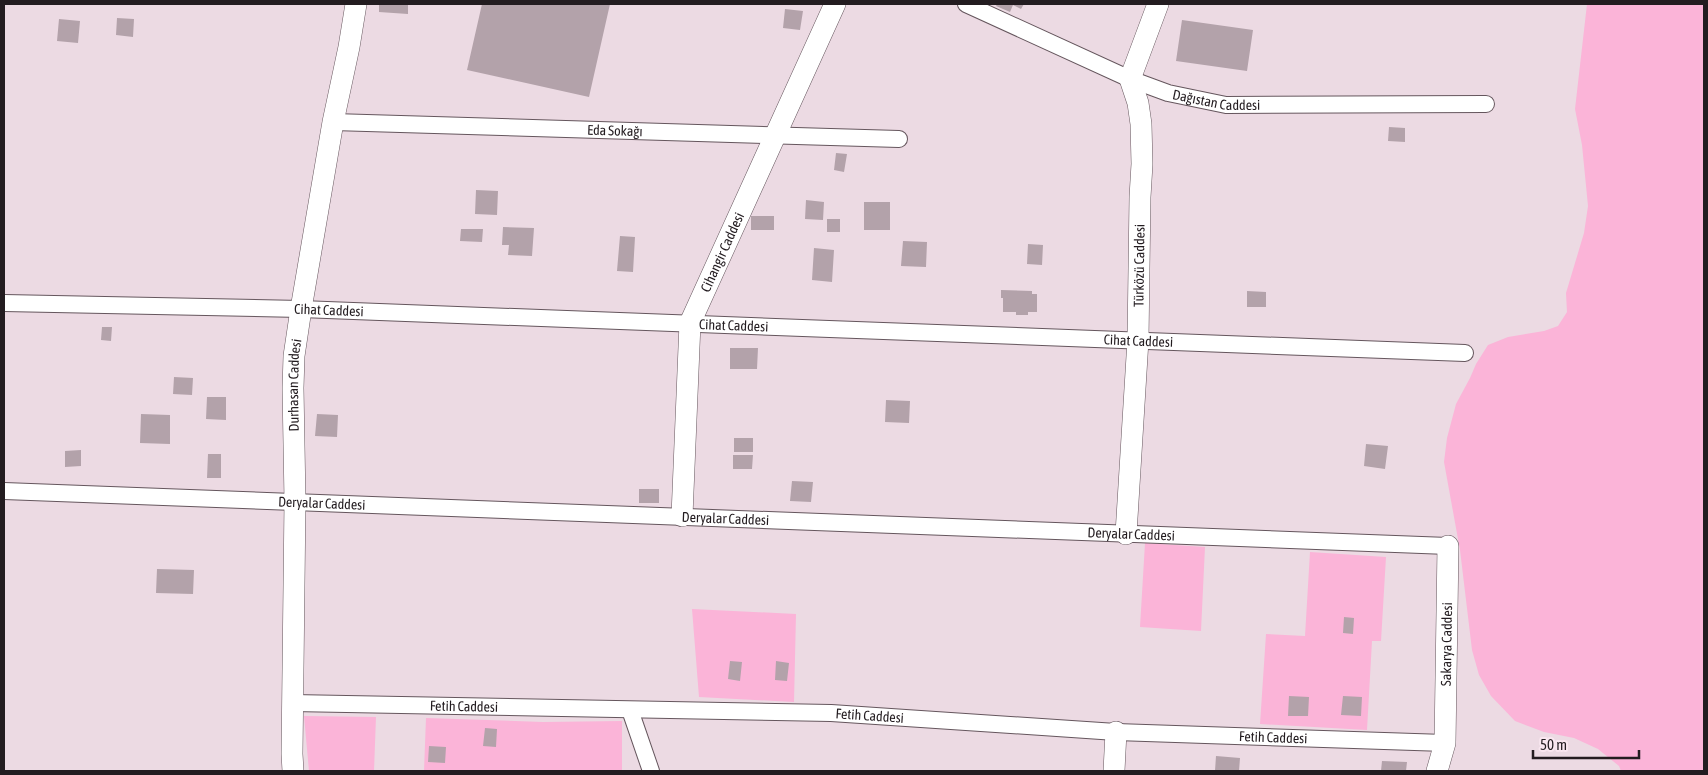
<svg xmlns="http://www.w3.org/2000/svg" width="1708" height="775" font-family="'Asap Condensed',sans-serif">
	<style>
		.green { fill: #fbb4d8 }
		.building { fill: #b3a2aa }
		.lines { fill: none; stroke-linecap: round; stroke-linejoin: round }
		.minor-casing { stroke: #65565d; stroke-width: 18 }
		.tertiary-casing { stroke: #65565d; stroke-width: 22 }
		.minor { stroke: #fff; stroke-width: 16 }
		.tertiary { stroke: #fff; stroke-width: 21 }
		.labels { text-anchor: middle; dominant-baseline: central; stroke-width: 4.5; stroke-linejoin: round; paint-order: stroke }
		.street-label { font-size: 14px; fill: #231c20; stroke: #fae7f0 }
	</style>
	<rect width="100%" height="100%" fill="#ecdae3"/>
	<path class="green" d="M 1587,4 L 1704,4 L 1704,771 L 1621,771 L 1619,766 L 1598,749 L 1574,738 L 1544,732 L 1515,721 L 1491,696 L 1479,675 L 1472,650 L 1460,550 L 1444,462 L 1447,438 L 1456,404 L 1470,378 L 1476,364 L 1488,345 L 1508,337 L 1544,331 L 1558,326 L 1567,312 L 1566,293 L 1584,233 L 1588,206 L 1582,145 L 1575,109 Z
		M 1145,543 L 1205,547 L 1201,631 L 1140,627 Z
		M 1310,552 L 1386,557 L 1381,641 L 1372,641 L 1367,730 L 1260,724 L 1266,634 L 1305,636 Z
		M 692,609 L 796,614 L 794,702 L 699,697 Z
		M 304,716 L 376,717 L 374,771 L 309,771 Z
		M 426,718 L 543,722 L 622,721 L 622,771 L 424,771 Z"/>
	<path class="building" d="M 379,4 L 408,4 L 408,14 L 379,12 Z
		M 482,4 L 610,4 L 589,97 L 467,70 Z
		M 997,4 L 1024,4 L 1021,9 L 1013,5 L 1010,12 L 996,6 Z
		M 785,9 L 803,11 L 800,30 L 783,28 Z
		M 117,18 L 134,19 L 133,37 L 116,35 Z
		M 59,19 L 80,21 L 78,43 L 57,41 Z
		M 1182,20 L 1253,30 L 1247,71 L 1176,61 Z
		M 1389,127 L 1405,128 L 1405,142 L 1388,141 Z
		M 836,153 L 847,154 L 844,172 L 834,170 Z
		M 476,190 L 498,191 L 497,215 L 475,214 Z
		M 806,200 L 824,202 L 823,220 L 805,219 Z
		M 864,202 L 890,202 L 890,230 L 864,230 Z
		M 751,216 L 774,216 L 774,230 L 751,230 Z
		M 827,219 L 840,219 L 840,232 L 827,232 Z
		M 503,227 L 534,228 L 532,256 L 508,255 L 509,245 L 502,245 Z
		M 461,229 L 483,229 L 482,242 L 460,241 Z
		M 620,236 L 635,237 L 633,272 L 617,271 Z
		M 903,241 L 927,242 L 926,267 L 901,266 Z
		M 1028,244 L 1043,245 L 1042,265 L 1027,264 Z
		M 814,248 L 834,250 L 832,282 L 812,280 Z
		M 1001,290 L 1032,291 L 1032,294 L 1037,294 L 1037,312 L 1028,312 L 1028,315 L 1016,315 L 1016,312 L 1003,312 L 1003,298 L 1001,298 Z
		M 1247,291 L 1266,292 L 1266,307 L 1247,307 Z
		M 102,327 L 112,327 L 111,341 L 101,340 Z
		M 730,348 L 758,348 L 757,369 L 730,369 Z
		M 174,377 L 193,378 L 192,395 L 173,394 Z
		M 207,397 L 226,397 L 226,420 L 206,419 Z
		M 886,400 L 910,401 L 909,423 L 885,422 Z
		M 141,414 L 170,415 L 170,444 L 140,443 Z
		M 317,414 L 338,415 L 337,437 L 315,436 Z
		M 734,438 L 753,438 L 753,452 L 734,452 Z
		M 1366,444 L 1388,446 L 1385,469 L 1364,466 Z
		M 81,450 L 81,466 L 65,467 L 65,451 Z
		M 208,454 L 221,454 L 221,478 L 207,478 Z
		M 733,455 L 753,455 L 752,469 L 733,469 Z
		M 792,481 L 813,482 L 811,502 L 790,501 Z
		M 639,489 L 659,489 L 659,503 L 639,503 Z
		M 157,569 L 194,570 L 193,594 L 156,593 Z
		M 1344,617 L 1354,618 L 1353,634 L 1343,633 Z
		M 730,661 L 742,662 L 740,681 L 728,679 Z
		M 776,661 L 789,663 L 787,681 L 775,680 Z
		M 1289,696 L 1309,697 L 1308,716 L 1288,716 Z
		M 1343,696 L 1362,697 L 1361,716 L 1341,715 Z
		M 485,728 L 497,729 L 496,747 L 483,746 Z
		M 429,746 L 446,747 L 445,763 L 428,762 Z
		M 1216,756 L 1240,758 L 1239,771 L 1215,771 Z
		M 1382,761 L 1407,762 L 1406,771 L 1381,771 Z"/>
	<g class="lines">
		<g class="minor-casing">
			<g id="minor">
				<path id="s1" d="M 966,4 L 1130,79 L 1168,93 L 1226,105 L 1486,104"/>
				<path id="s2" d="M 333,122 L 899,139"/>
				<path id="s3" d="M 4,303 L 301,309 L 1465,353"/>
				<path id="s4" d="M 4,491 L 1448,546"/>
				<path id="s5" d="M 292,703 L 831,713 L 1116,732 L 1445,743"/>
				<path d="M 630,710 L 651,771"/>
			</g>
		</g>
		<g class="tertiary-casing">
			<g id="tertiary">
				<path id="s6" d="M 682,516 L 690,323 L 835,4"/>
				<path id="s7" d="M 1126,534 L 1138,340 L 1140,197 L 1142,164 L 1141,124 L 1138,103 L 1130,79 L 1158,4"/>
				<path id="s8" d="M 293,771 L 292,754 L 295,501 L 293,388 L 294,356 L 301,309 L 333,122 L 349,47 L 356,4"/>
				<path d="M 1114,771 L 1116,732"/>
				<path id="s9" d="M 1437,771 L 1445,743 L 1448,546"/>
			</g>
		</g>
		<use href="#minor" class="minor"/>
		<use href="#tertiary" class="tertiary"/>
	</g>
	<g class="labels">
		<g class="street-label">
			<text stroke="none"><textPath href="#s1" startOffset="270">Dağıstan Caddesi</textPath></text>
			<text stroke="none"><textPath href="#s2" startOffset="282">Eda Sokağı</textPath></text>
			<text stroke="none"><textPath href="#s6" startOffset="271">Cihangir Caddesi</textPath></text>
			<text stroke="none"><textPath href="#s7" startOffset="269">Türközü Caddesi</textPath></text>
			<text stroke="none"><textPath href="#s3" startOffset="325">Cihat Caddesi</textPath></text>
			<text stroke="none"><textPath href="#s3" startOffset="730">Cihat Caddesi</textPath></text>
			<text stroke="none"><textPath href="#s3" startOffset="1135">Cihat Caddesi</textPath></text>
			<text stroke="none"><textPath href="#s8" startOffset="386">Durhasan Caddesi</textPath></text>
			<text stroke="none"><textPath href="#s4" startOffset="318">Deryalar Caddesi</textPath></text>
			<text stroke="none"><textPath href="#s4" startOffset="722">Deryalar Caddesi</textPath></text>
			<text stroke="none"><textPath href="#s4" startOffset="1128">Deryalar Caddesi</textPath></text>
			<text stroke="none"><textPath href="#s9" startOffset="128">Sakarya Caddesi</textPath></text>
			<text stroke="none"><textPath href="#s5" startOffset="172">Fetih Caddesi</textPath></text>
			<text stroke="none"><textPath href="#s5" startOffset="578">Fetih Caddesi</textPath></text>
			<text stroke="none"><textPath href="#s5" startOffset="982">Fetih Caddesi</textPath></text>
		</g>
	</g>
	<rect width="1708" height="775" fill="none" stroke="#231c20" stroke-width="10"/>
	<path d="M1533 750v8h106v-8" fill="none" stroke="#231c20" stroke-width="2.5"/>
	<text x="1540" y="750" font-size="15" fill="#231c20" stroke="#fae7f0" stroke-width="4" paint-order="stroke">50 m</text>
</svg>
